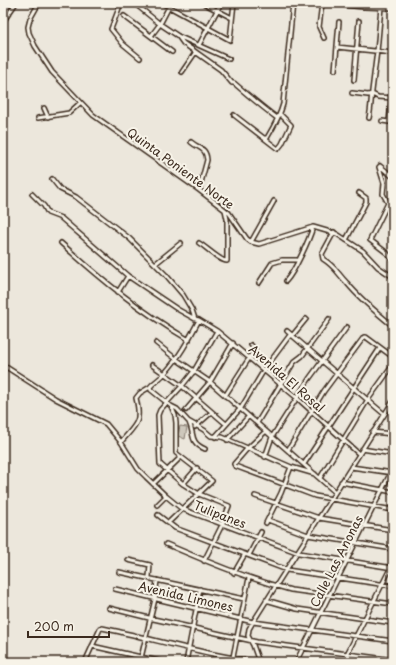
<svg xmlns="http://www.w3.org/2000/svg" width="396" height="665" font-family="'Playpen Sans',sans-serif">
	<style>
		.green { fill: #cec8bc; stroke: #84796d }
		.lines { fill: none; stroke-linecap: round; stroke-linejoin: round }
		.minor-casing { stroke: #3b2a1e; stroke-width: 6 }
		.minor { stroke: #f7f3e8; stroke-width: 3 }
		.labels { text-anchor: middle; dominant-baseline: central; stroke-width: 4; stroke-linejoin: round; paint-order: stroke }
		.street-label { font-size: 12px; fill: #3b2a1e; stroke: #f7f3e8 }
	</style>
	<rect width="100%" height="100%" fill="#ece7dc"/>
	<filter id="ink" filterUnits="userSpaceOnUse"><feTurbulence type="fractalNoise" baseFrequency=".025" numOctaves="2"/><feDisplacementMap in="SourceGraphic" scale="8" xChannelSelector="R" yChannelSelector="G"/><feConvolveMatrix kernelMatrix="1 2 1 2 8 2 1 2 1" color-interpolation-filters="sRGB"/></filter>
	<g filter="url(#ink)">
		<path class="green" d="M 180,426 L 187,427 L 185,439 L 178,436 Z"/>
		<g class="lines">
			<g class="minor-casing">
				<path id="minor" d="M 39,3 L 30,19 L 28,27 L 29,33 L 35,46 L 52,72 L 93,115 L 199,190 L 229,213 L 247,239 L 251,242 L 259,244 L 313,227 L 337,234 L 363,251 L 378,267 L 393,277
					M 121,3 L 111,29 L 123,44 L 140,58
					M 134,3 L 160,24 L 178,36 L 229,59
					M 162,3 L 230,40 L 234,3
					M 203,3 L 232,18
					M 322,3 L 364,7 L 393,8
					M 322,3 L 319,27 L 324,38
					M 124,16 L 172,52
					M 3,22 L 16,3
					M 151,36 L 160,24 L 171,3
					M 178,36 L 183,43 L 221,70 L 232,83 L 234,83 C 248,95 262,107 277,118
					M 199,45 L 221,3
					M 337,47 L 393,53
					M 335,70 L 339,22
					M 182,72 L 195,53
					M 354,80 L 359,21
					M 352,93 L 368,95 L 372,94 L 378,97 L 393,98
					M 44,108 L 48,117
					M 234,115 L 278,149 L 282,144 L 291,125 L 280,114
					M 38,118 L 69,113 L 80,103
					M 369,118 C 371,109 371,100 372,91 C 376,63 379,35 381,7
					M 382,121 L 389,122 L 393,84
					M 264,138 L 267,138 C 273,128 280,116 283,104 L 293,3
					M 191,142 C 199,149 206,147 207,160 L 199,190
					M 380,166 L 379,167 L 384,183 L 383,194 L 388,203 L 370,240 L 387,253 L 393,261
					M 380,166 L 393,177
					M 52,179 L 60,189 L 76,197 L 129,238 L 166,275 L 183,295 L 192,310 L 195,319
					M 32,194 L 44,206 L 48,213 L 61,218 L 128,276 L 177,309 L 195,319 L 199,320 L 217,331 L 297,398 L 359,454
					M 334,232 L 322,254 L 323,259 C 336,267 337,273 347,283 C 360,299 377,313 393,326
					M 346,240 L 366,202 L 366,198 L 359,193
					M 251,242 L 274,201
					M 61,243 C 102,280 141,312 189,340
					M 199,243 C 206,247 221,262 227,261 L 227,219 L 225,210
					M 155,264 L 181,243
					M 286,281 C 295,271 309,240 313,227
					M 259,283 L 272,263 L 282,260 L 297,260
					M 118,292 L 128,276
					M 199,320 C 189,339 179,358 164,374 C 160,379 154,382 150,387 L 151,390 L 171,406 L 177,409 L 188,421 L 204,430 L 211,436 L 222,437 L 291,467 L 315,474
					M 287,331 L 384,414
					M 292,336 L 306,319
					M 156,343 L 176,359 L 210,382 L 335,492
					M 3,365 L 56,399 L 106,424 L 121,442 L 138,469 L 146,477 L 166,496 L 182,509 L 299,553 L 393,568
					M 152,365 L 182,386 L 226,424
					M 225,396 L 255,349 L 251,345
					M 186,410 L 210,382 L 233,343
					M 189,422 C 195,435 189,442 205,449
					M 257,423 L 294,362 L 302,356 L 329,319
					M 195,427 L 212,412
					M 266,431 L 247,449 L 234,464 L 235,466 L 315,496 L 393,510
					M 372,432 L 393,434
					M 215,437 L 241,408 L 264,370 L 290,335
					M 227,440 L 249,416
					M 121,442 C 136,424 142,423 136,398 L 140,393 L 150,387
					M 362,449 L 393,454
					M 288,450 L 324,391 L 364,337 L 366,337 L 393,357
					M 265,457 L 272,437 L 309,379 L 347,327
					M 304,464 L 380,348
					M 351,467 L 393,473
					M 320,478 L 367,401 L 393,365
					M 341,482 L 393,492
					M 153,484 L 181,457
					M 183,484 L 197,468
					M 255,496 L 319,518 L 393,530
					M 157,505 L 166,496
					M 158,515 L 175,528 L 287,570 L 393,586
					M 268,520 L 308,535 L 393,549
					M 168,523 L 212,481 L 176,453 L 176,423 L 175,415 L 171,406
					M 266,523 L 281,493 L 291,467
					M 166,544 C 208,562 246,578 291,590 L 393,604
					M 249,555 L 261,532
					M 128,560 L 150,565 L 149,577
					M 204,561 L 222,525 L 229,506 L 199,494 L 183,484 L 160,464 L 158,415 L 160,410 L 182,386 L 194,371 L 217,331
					M 119,572 L 244,599
					M 234,573 L 245,554
					M 115,589 L 253,622 L 393,641
					M 266,600 L 297,609 L 393,623
					M 109,608 L 149,618 L 257,642 L 393,660
					M 92,646 L 163,662
					M 85,662 L 100,629 L 102,628 C 155,639 208,656 262,662
					M 140,662 L 155,599 L 157,580
					M 186,662 L 200,589
					M 232,662 L 249,578
					M 259,662 L 253,645 L 248,636 L 249,629 L 253,622 L 393,401
					M 296,662 L 393,468
					M 343,662 L 393,563"/>
			</g>
			<use href="#minor" class="minor"/>
		</g>
	</g>
	<g class="labels">
		<g class="street-label">
			<text transform="translate(181 168) rotate(36)">Quinta Poniente Norte</text>
			<text transform="translate(287 378) rotate(41)">Avenida El Rosal</text>
			<text transform="translate(220 514) rotate(21)">Tulipanes</text>
			<text transform="translate(336 561) rotate(-63)">Calle Las Anonas</text>
			<text transform="translate(186 596) rotate(13)">Avenida Limones</text>
		</g>
	</g>
	<rect width="396" height="665" fill="none" stroke="#f7f3e8" stroke-width="16"/>
	<rect x="8" y="8" width="380" height="649" fill="none" stroke="#3b2a1e" stroke-width="1.5" filter="url(#ink)"/>
	<path d="M28 631v6h81v-6" fill="none" stroke="#3b2a1e" stroke-width="2"/>
	<text x="34" y="631" font-size="12" fill="#3b2a1e" stroke="#f7f3e8" stroke-width="3" paint-order="stroke">200 m</text>
</svg>
